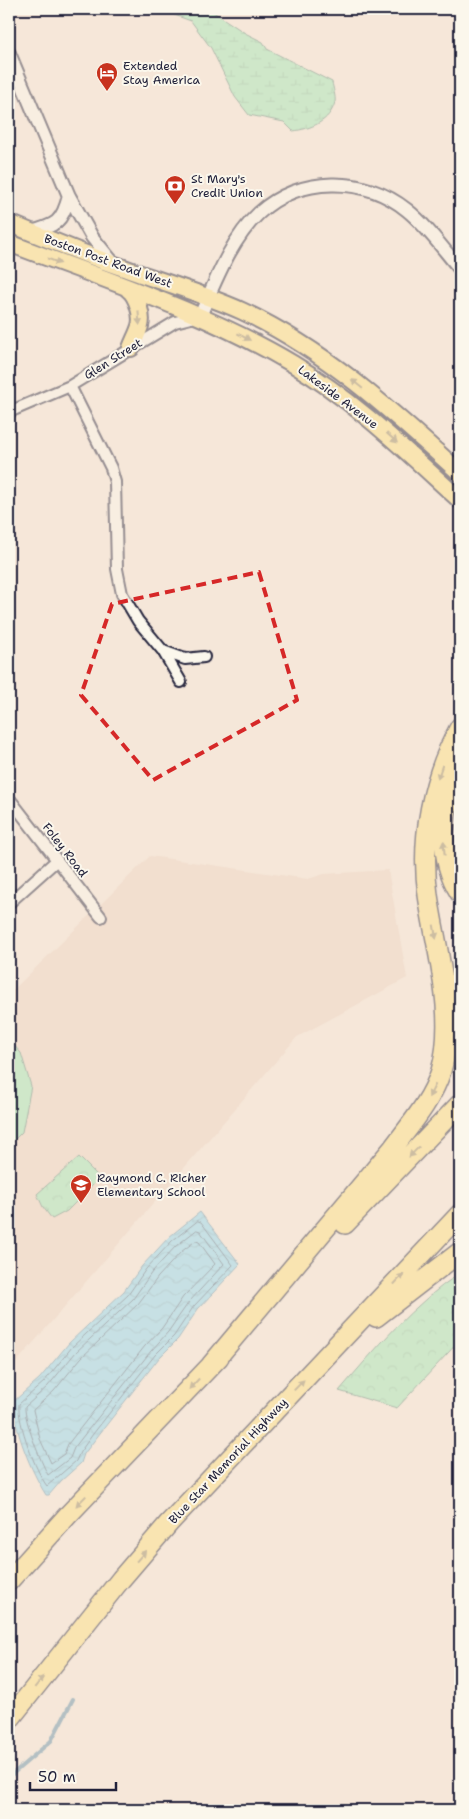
<svg xmlns="http://www.w3.org/2000/svg" width="469" height="1819" font-family="'Shantell Sans',sans-serif">
	<style>
		.built { fill: #edd4c3 }
		.forest { fill: url(#forest-crowns); stroke: #608478 }
		.wetland { fill: url(#wetland-marsh); stroke: #608478 }
		.pitch { fill: #9fe7b6; stroke: #608478 }
		.water { fill: url(#water-waves); stroke: #638fa8 }
		.lines { fill: none; stroke-linecap: round; stroke-linejoin: round }
		.shore { stroke: #4e6b84; stroke-width: 1 }
		.stream { stroke: #638fa8; stroke-width: 4 }
		.minor-casing { stroke: #22223b; stroke-width: 14 }
		.tertiary-casing { stroke: #22223b; stroke-width: 16 }
		.primary-casing { stroke: #22223b; stroke-width: 20 }
		.motorway-casing { stroke: #22223b; stroke-width: 22 }
		.minor { stroke: #fbf7ec; stroke-width: 10 }
		.tertiary { stroke: #fbf7ec; stroke-width: 12 }
		.primary { stroke: #fde080; stroke-width: 16 }
		.motorway { stroke: #fde080; stroke-width: 19 }
		.oneway { fill: #9a8a61 }
		.marked { fill: none; stroke: #d62828; stroke-width: 4; stroke-dasharray: 10 6; stroke-linejoin: round }
		.labels { text-anchor: middle; dominant-baseline: central; stroke-width: 4; stroke-linejoin: round; paint-order: stroke }
		.poi-label { font-size: 12px; fill: #22223b; stroke: #fbf7ec; text-anchor: start }
		.street-label { font-size: 12px; fill: #22223b; stroke: #fbf7ec }
	</style>
	<defs>
		<pattern id="forest-crowns" width="20" height="18" patternUnits="userSpaceOnUse" patternTransform="scale(1.25)"><rect width="20" height="18" fill="#9fe7b6"/><path d="M2 6a3 3 0 1 1 6 0M12 15a3 3 0 1 1 6 0" fill="none" stroke="#89c69d"/></pattern>
		<pattern id="wetland-marsh" width="20" height="14" patternUnits="userSpaceOnUse" patternTransform="scale(1.25)"><rect width="20" height="14" fill="#9fe7b6"/><path d="M1 5h8M5 5V1M11 12h8M15 12V8" fill="none" stroke="#89c69d"/></pattern>
		<pattern id="water-waves" width="16" height="10" patternUnits="userSpaceOnUse" patternTransform="scale(1.25)"><rect width="16" height="10" fill="#8fd8f1"/><path d="M0 5q4-4 8 0t8 0" fill="none" stroke="#7bb9d0"/></pattern>
	</defs>
	<rect width="100%" height="100%" fill="#f5e7d9"/>
	<filter id="ink" filterUnits="userSpaceOnUse"><feTurbulence type="fractalNoise" baseFrequency=".02" numOctaves="2"/><feDisplacementMap in="SourceGraphic" scale="10" xChannelSelector="R" yChannelSelector="G"/><feConvolveMatrix kernelMatrix="1 2 1 2 8 2 1 2 1" color-interpolation-filters="sRGB"/></filter>
	<g filter="url(#ink)">
		<path class="built" d="M 150,856 L 308,879 L 324,874 L 388,870 L 407,978 L 297,1037 L 9,1371 L 9,994 Z"/>
		<path class="forest" d="M 79,1157 L 100,1178 L 67,1211 L 52,1219 L 43,1207 L 37,1194 Z
			M 460,1273 L 460,1340 L 397,1408 L 339,1391 C 376,1348 412,1305 460,1273 Z"/>
		<path class="wetland" d="M 158,9 L 209,9 L 245,33 L 263,42 L 267,49 L 332,82 C 333,88 336,97 335,102 C 330,122 310,129 293,131 L 284,122 L 249,115 L 235,97 L 211,48 L 191,21 Z"/>
		<path class="pitch" d="M 9,1040 L 21,1053 L 31,1086 L 22,1132 L 9,1145 Z"/>
		<path class="water" d="M 200,1212 L 240,1264 L 198,1309 L 178,1339 L 159,1358 L 97,1437 L 84,1454 L 81,1463 L 61,1481 L 49,1495 L 46,1495 C 31,1471 14,1430 13,1402 L 40,1378 L 69,1343 L 124,1291 L 142,1266 L 169,1237 Z"/>
		<g class="lines">
			<path class="shore" d="M 198,1221 L 201,1222 L 233,1265 L 194,1306 L 174,1336 L 155,1355 L 93,1434 L 80,1452 L 76,1461 L 47,1486 C 36,1472 17,1422 19,1404 L 44,1382 L 72,1347 L 128,1295 L 146,1269 L 172,1241 Z
				M 197,1230 L 200,1231 L 224,1264 L 189,1302 L 168,1332 L 151,1351 L 88,1430 L 74,1448 L 70,1458 L 48,1475 C 41,1462 24,1420 25,1407 L 48,1386 L 76,1352 L 133,1299 L 152,1272 L 176,1246 Z
				M 196,1241 L 199,1242 L 215,1264 L 183,1297 L 162,1328 L 145,1346 L 82,1426 L 68,1444 L 64,1454 L 51,1463 L 40,1439 L 33,1410 L 54,1391 L 81,1358 L 138,1304 L 158,1277 L 181,1252 Z"/>
			<path class="stream" d="M 9,1777 L 51,1741 L 73,1699
				M 9,1802 L 23,1810"/>
			<g class="minor-casing">
				<path id="minor" d="M 70,386 L 111,468 L 115,482 L 117,569 L 122,594 L 138,621 L 163,651 L 181,682
					M 9,412 L 70,386 L 175,322 L 199,316
					M 163,651 L 185,659 L 204,657
					M 9,798 L 101,917
					M 9,903 L 57,860"/>
			</g>
			<g class="tertiary-casing">
				<path id="tertiary" d="M 9,53 L 69,196 L 92,237 L 114,264
					M 31,232 C 56,225 62,223 69,196
					M 200,316 C 215,282 231,239 259,213 C 299,176 364,175 407,210 C 427,226 443,249 460,269"/>
			</g>
			<g class="primary-casing">
				<path id="primary" d="M 9,223 C 45,238 81,253 118,266 C 159,281 202,293 242,311 C 326,350 393,412 460,473
					M 9,243 C 105,280 204,311 293,364 C 355,401 407,452 460,500
					M 128,289 C 137,295 143,316 140,326 C 138,333 134,340 131,348"/>
			</g>
			<g class="motorway-casing">
				<path id="motorway" d="M 460,768 C 442,808 436,854 460,893
					M 345,1224 L 460,1104
					M 376,1317 L 460,1252
					M 211,1365 L 393,1148 C 411,1124 432,1100 441,1071 C 457,1016 436,950 428,895 C 420,839 432,777 460,727
					M 9,1581 L 68,1515 L 219,1357
					M 9,1720 L 121,1579 L 169,1523 L 460,1214"/>
			</g>
			<use href="#minor" class="minor"/>
			<use href="#tertiary" class="tertiary"/>
			<use href="#primary" class="primary"/>
			<use href="#motorway" class="motorway"/>
		</g>
		<defs><path id="oneway-solid" d="M-6-.8H1V-3.2L6.5 0L1 3.2V.8H-6Z" transform="scale(1.25)"/></defs>
		<g class="oneway">
			<use href="#oneway-solid" transform="translate(54 261) rotate(21)"/>
			<use href="#oneway-solid" transform="translate(139 318) rotate(85)"/>
			<use href="#oneway-solid" transform="translate(244 337) rotate(28)"/>
			<use href="#oneway-solid" transform="translate(357 384) rotate(-141)"/>
			<use href="#oneway-solid" transform="translate(392 438) rotate(42)"/>
			<use href="#oneway-solid" transform="translate(440 772) rotate(108)"/>
			<use href="#oneway-solid" transform="translate(444 848) rotate(-95)"/>
			<use href="#oneway-solid" transform="translate(435 932) rotate(80)"/>
			<use href="#oneway-solid" transform="translate(432 1091) rotate(117)"/>
			<use href="#oneway-solid" transform="translate(414 1152) rotate(134)"/>
			<use href="#oneway-solid" transform="translate(399 1279) rotate(-47)"/>
			<use href="#oneway-solid" transform="translate(194 1384) rotate(133)"/>
			<use href="#oneway-solid" transform="translate(299 1385) rotate(-46)"/>
			<use href="#oneway-solid" transform="translate(81 1501) rotate(134)"/>
			<use href="#oneway-solid" transform="translate(141 1556) rotate(-49)"/>
			<use href="#oneway-solid" transform="translate(39 1682) rotate(-52)"/>
		</g>
	</g>
	<path d="M0 0H469V1819H0ZM 259,572 L 297,700 L 153,780 L 81,695 L 112,604 Z" fill="#f5e7d9" fill-opacity=".55" fill-rule="evenodd"/>
	<path class="marked" d="M 259,572 L 297,700 L 153,780 L 81,695 L 112,604 Z"/>
	<defs>
		<g id="hotel-pin" transform="scale(1.125)"><path d="M0 17L-7.5 6A9.5 9.5 0 1 1 7.5 6Z" fill="#c8321e" stroke="#fbf7ec"/><path d="M-6-4.5h1.5V1H6V5H4.5V3h-9V5H-6ZM-4 0a1.8 1.8 0 1 1 3.6 0ZM.5 0V-2.5h3Q6-2.5 6 0Z" fill="#fff"/></g>
		<g id="bank-pin" transform="scale(1.125)"><path d="M0 17L-7.5 6A9.5 9.5 0 1 1 7.5 6Z" fill="#c8321e" stroke="#fbf7ec"/><path d="M-6-4H6V4H-6ZM0-2.3a2.3 2.3 0 1 0 0 4.6a2.3 2.3 0 1 0 0-4.6Z" fill="#fff"/></g>
		<g id="school-pin" transform="scale(1.125)"><path d="M0 17L-7.5 6A9.5 9.5 0 1 1 7.5 6Z" fill="#c8321e" stroke="#fbf7ec"/><path d="M0-5L7-2L0 1L-7-2ZM-4 1L0 2.5L4 1V4Q0 6-4 4Z" fill="#fff"/></g>
	</defs>
	<g fill-rule="evenodd">
		<use href="#hotel-pin" x="107" y="73"/>
		<use href="#bank-pin" x="175" y="186"/>
		<use href="#school-pin" x="81" y="1185"/>
	</g>
	<g class="labels">
		<g class="poi-label">
			<text x="123" y="66">Extended<tspan x="123" dy="14">Stay America</tspan></text>
			<text x="191" y="179">St Mary's<tspan x="191" dy="14">Credit Union</tspan></text>
			<text x="97" y="1178">Raymond C. Richer<tspan x="97" dy="14">Elementary School</tspan></text>
		</g>
		<g class="street-label">
			<text transform="translate(108 261) rotate(20)">Boston Post Road West</text>
			<text transform="translate(113 359) rotate(-32)">Glen Street</text>
			<text transform="translate(338 397) rotate(37)">Lakeside Avenue</text>
			<text transform="translate(65 850) rotate(52)">Foley Road</text>
			<text transform="translate(228 1461) rotate(-47)">Blue Star Memorial Highway</text>
		</g>
	</g>
	<rect width="469" height="1819" fill="none" stroke="#fbf7ec" stroke-width="30"/>
	<rect x="15" y="15" width="439" height="1789" fill="none" stroke="#22223b" stroke-width="2" filter="url(#ink)"/>
	<path d="M30 1782v8h86v-8" fill="none" stroke="#22223b" stroke-width="2.5"/>
	<text x="38" y="1782" font-size="15" fill="#22223b" stroke="#fbf7ec" stroke-width="4" paint-order="stroke">50 m</text>
</svg>
